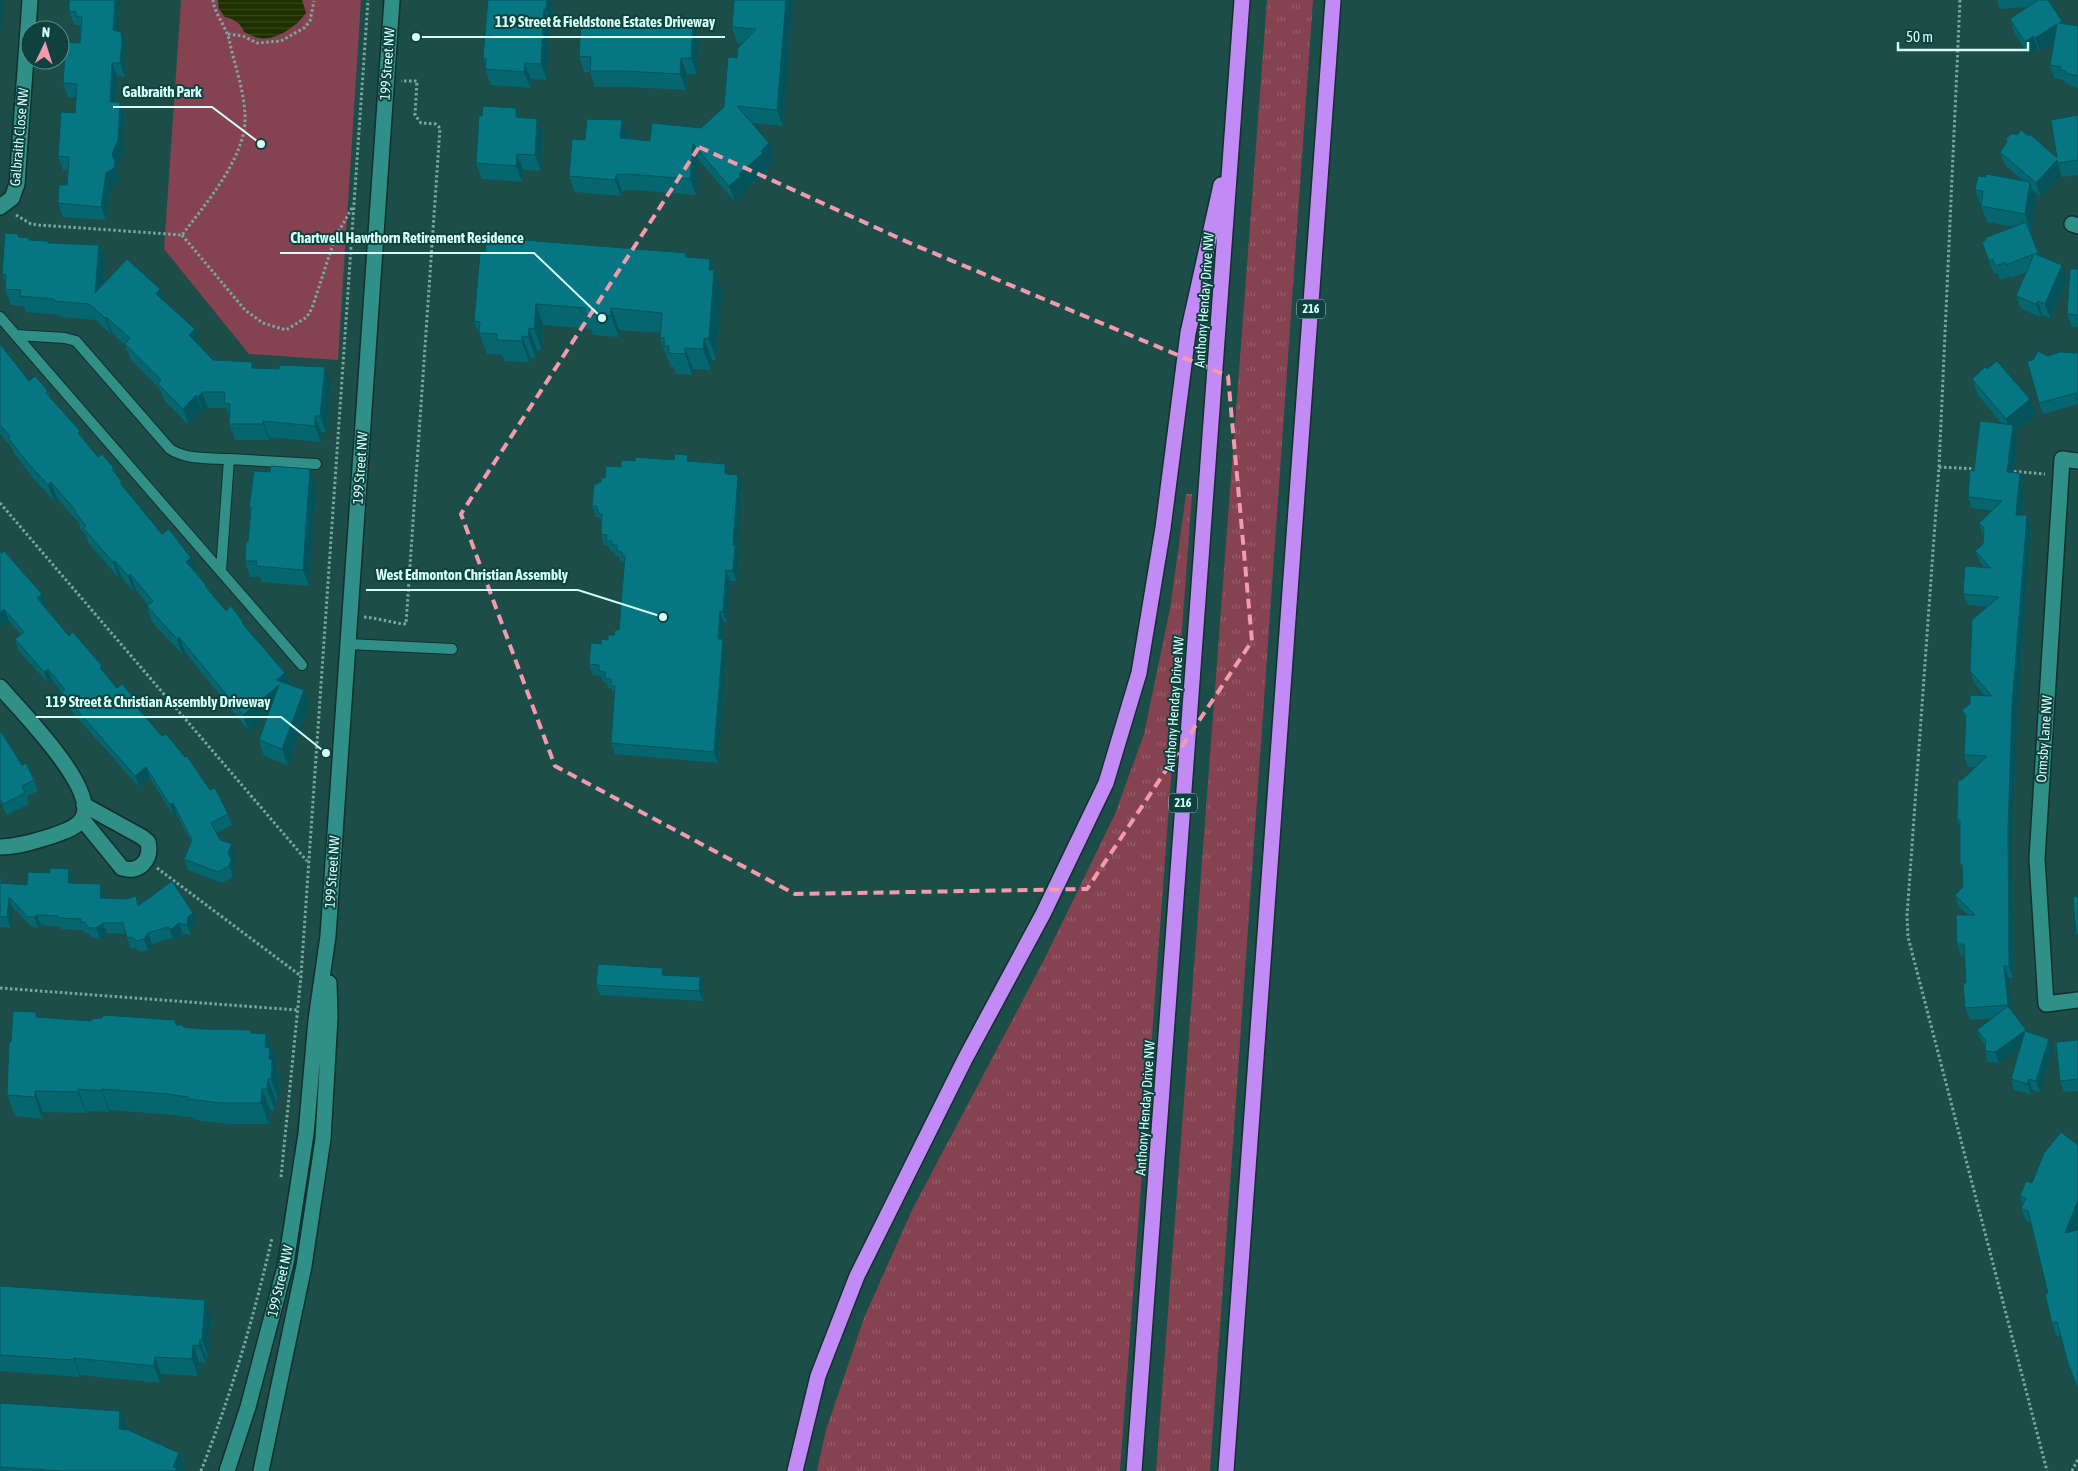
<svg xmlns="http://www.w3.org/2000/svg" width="2078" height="1471" font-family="'Asap Condensed',sans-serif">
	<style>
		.grass { fill: url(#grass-tufts) }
		.park { fill: #854251 }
		.water { fill: url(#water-rules) }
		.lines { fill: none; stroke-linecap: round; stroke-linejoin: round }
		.lane-casing { stroke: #13302d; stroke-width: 12 }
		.street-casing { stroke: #13302d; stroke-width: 18 }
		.secondary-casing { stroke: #13302d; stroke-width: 18 }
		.highway-casing { stroke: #13302d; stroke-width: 18 }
		.path { stroke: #79a7a1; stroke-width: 3; stroke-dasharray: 2.5 2.5; stroke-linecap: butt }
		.lane { stroke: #308f86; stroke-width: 10 }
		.street { stroke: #308f86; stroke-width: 15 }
		.secondary { stroke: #308f86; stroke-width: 15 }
		.highway { stroke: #c28af5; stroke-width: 15 }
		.wall { fill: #056670 }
		.shaded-wall { fill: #04535b }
		.building { fill: #067782; stroke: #04535b }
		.marked { fill: none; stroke: #f39aac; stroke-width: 4; stroke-dasharray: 10 6; stroke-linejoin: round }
		.labels { text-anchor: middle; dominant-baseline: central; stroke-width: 4; stroke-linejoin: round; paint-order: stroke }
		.shield { fill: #0f423e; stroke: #99c6c1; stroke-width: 1 }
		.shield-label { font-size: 12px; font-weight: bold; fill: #d4fff9 }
		.street-label { font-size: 14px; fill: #d4fff9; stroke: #0f423e }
		.leader { fill: none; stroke: #d4fff9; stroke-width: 2 }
		.callout-dot { fill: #d4fff9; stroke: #0f423e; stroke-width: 2 }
		.callout-label { font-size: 15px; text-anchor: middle; font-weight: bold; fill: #d4fff9; stroke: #0f423e; stroke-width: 4; stroke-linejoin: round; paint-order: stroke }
	</style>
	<defs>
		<pattern id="grass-tufts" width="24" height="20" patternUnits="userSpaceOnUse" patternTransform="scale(1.25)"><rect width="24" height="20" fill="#854251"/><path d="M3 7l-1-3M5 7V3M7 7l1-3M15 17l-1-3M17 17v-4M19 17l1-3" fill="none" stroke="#955e6b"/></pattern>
		<pattern id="water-rules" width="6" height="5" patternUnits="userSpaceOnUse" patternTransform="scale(1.25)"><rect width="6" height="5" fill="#1f3000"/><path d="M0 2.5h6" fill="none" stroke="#344519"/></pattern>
	</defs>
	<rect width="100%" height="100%" fill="#1c4d48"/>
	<path class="grass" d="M 1267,0 L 1313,0 L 1210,1471 L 1156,1471 Z
		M 1186,494 L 1192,494 L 1120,1471 L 817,1471 L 826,1430 L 864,1318 L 912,1210 L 1044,960 L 1115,814 L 1144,734 L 1170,609 Z"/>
	<path class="park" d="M 181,0 L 218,0 L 219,9 L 242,26 L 271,38 L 297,24 L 306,13 L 302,0 L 361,0 L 338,360 L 249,354 L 164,249 Z"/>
	<path class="water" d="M 218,0 L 302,0 L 306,13 C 296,26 277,41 259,38 C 254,37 249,34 244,32 C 241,23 234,19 225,17 L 219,9 Z"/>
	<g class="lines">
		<g class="lane-casing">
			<path id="lane" d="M 0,317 L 302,665
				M 16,335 L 65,338 L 76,341 L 170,449 C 186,460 210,458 229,459
				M 221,571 L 229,459 L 316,464
				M 348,644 L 452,649"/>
		</g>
		<g class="street-casing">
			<path id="street" d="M 0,207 L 12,198 L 17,184 L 30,0
				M 2072,224 L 2078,226
				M 2078,461 L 2062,459 L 2037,859 L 2046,1004 L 2078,1000
				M 0,687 C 19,709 100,790 82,819 C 76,829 62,832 52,836 C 36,841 17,847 0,847
				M 82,819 L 122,868 C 140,874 152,859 148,842 L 142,837 L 84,805"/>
		</g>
		<g class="secondary-casing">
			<path id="secondary" d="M 227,1471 L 248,1407 L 286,1263 L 306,1134 L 316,1020 L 328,936 L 392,0
				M 261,1471 L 304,1266 L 323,1139 L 330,1017 L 329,983"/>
		</g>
		<g class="highway-casing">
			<path id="highway" d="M 795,1471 L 818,1376 L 857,1276 L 965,1059 L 1043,914 L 1106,783 L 1139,673 L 1163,528 L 1188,333 L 1221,185
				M 1134,1471 L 1242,0
				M 1226,1471 L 1333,0"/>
		</g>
		<path class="path" d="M 1960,0 L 1939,467 L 1907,916 L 1908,937 L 2047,1471
			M 228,34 L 243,36 L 257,43 L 281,41 L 304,28 L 310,21 L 314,1
			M 16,215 L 31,224 L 39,225 L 182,235 C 204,206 246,157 245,118 C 245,92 234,64 229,39 C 225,25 215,15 213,0
			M 182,235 L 245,310 L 263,323 L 286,330 L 307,317 L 312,308 L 335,238 L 353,206
			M 1939,467 L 1978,469
			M 2009,471 L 2045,474
			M 0,503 L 307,861
			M 364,617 C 379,618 391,623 406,624 L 440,128 L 436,124 L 421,123 L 415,115 L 417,81 L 401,81
			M 157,868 L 301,976
			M 0,988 L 297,1010
			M 281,1177 L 301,976 L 368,0
			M 201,1471 C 231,1395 254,1317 272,1238
			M 2072,1471 L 2078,1459"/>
		<use href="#lane" class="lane"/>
		<use href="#street" class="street"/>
		<use href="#secondary" class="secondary"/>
		<use href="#highway" class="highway"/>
	</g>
	<path class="wall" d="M 69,0 L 118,32 L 126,46 L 126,53 L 125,77 L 117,76 L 116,102 L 120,102 L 125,116 L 123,153 L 116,168 L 119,176 L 119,181 L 111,187 L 106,220 L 63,217 L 58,203 L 67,185 L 68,170 L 63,170 L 58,156 L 75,113 L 76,97 L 68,97 L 63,83 L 80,43 L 81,30 L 79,25 L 74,25 L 69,11 Z
		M 488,0 L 551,0 L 553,6 L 552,26 L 550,25 L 547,80 L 531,79 L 530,88 L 491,85 L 485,69 L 486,67 L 483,58 Z
		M 786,0 L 792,0 L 793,2 L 783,126 L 751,123 L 775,159 L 768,166 L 769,169 L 746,189 L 746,192 L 735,202 L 699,160 L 696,195 L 632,190 L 622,191 L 621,196 L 575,192 L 569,176 L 585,140 L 622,120 L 628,136 L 628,138 L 650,141 L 701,128 L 724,107 L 737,58 L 743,44 L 737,43 L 732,27 Z
		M 1997,0 L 2048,0 L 2063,23 L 2078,26 L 2078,88 L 2070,86 L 2069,84 L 2065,84 L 2064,80 L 2054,78 L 2050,65 L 2054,42 L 2040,51 L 2038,49 L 2029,55 L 2014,32 L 2010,19 L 2027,7 L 2000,9 Z
		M 699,41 L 697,74 L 687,74 L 686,90 L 629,87 L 595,87 L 590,72 L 584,72 L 579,56 Z
		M 2078,115 L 2078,175 L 2062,177 L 2061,174 L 2041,197 L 2033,190 L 2036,198 L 2031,230 L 2029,229 L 2039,255 L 2067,279 L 2050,318 L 2042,315 L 2041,317 L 2021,309 L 2016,296 L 2026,272 L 2011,278 L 2011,276 L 2000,280 L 1997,273 L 1994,274 L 1982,242 L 2015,227 L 1987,222 L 1975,190 L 1986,177 L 2023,181 L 2005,165 L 2000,152 L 2029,136 L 2057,158 Z
		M 520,118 L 537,119 L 543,135 L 541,171 L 523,170 L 522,182 L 482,179 L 476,163 Z
		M 18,234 L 19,237 L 29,238 L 30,240 L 49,243 L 99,245 L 105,261 L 103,285 L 164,301 L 195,329 L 200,346 L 213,360 L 331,383 L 326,432 L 321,432 L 321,442 L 269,437 L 269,440 L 235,440 L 229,424 L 229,416 L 226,408 L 208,408 L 203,413 L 202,411 L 189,425 L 164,400 L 160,389 L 131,360 L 125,345 L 112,333 L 111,334 L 95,320 L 60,317 L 59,315 L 26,312 L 24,306 L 11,305 L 5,289 L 6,285 L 2,274 Z
		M 511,244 L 686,253 L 687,257 L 710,259 L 722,292 L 716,360 L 712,360 L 711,370 L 693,369 L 692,375 L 676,374 L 674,367 L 671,367 L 668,359 L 667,359 L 660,337 L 660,333 L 619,330 L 619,337 L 593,335 L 591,329 L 543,325 L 542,350 L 537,350 L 536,358 L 530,357 L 529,362 L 505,361 L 502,355 L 487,354 L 474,321 L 485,253 Z
		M 2078,269 L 2078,327 L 2072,327 L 2067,314 Z
		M 0,344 L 29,381 L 48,391 L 51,399 L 98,457 L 114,468 L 116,475 L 124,487 L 162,534 L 197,573 L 206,585 L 208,589 L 226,611 L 245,626 L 290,685 L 309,706 L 288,765 L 264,756 L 259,740 L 268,714 L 249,731 L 185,652 L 182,654 L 152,622 L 147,606 L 148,605 L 136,590 L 134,592 L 121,576 L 119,578 L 89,544 L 86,535 L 80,528 L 79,523 L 57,498 L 54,501 L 33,478 L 14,453 L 12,448 L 0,434 Z
		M 2078,353 L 2078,405 L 2078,404 L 2043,414 L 2039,403 L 2047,356 Z
		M 1987,369 L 2030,399 L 2036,415 L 2015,432 L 2017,437 L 2013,473 L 2020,473 L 2024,485 L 2022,515 L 2027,515 L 2031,527 L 2017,717 L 2012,843 L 2013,978 L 2009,978 L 2011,1010 L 2026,1031 L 2049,1039 L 2053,1049 L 2040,1092 L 2032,1090 L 2031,1094 L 2014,1090 L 2011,1079 L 2020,1047 L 1999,1063 L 1988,1062 L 1985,1051 L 1985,1045 L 1981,1040 L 1977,1030 L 1993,1018 L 1970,1020 L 1965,1008 L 1966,983 L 1965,956 L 1961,956 L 1957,944 L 1968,915 L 1959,907 L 1955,895 L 1963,887 L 1962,870 L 1960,863 L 1960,828 L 1957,820 L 1962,780 L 1975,767 L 1968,767 L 1964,755 L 1966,720 L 1962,710 L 1985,696 L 1974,683 L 1970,671 L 1987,607 L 1968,605 L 1963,594 L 1984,567 L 1980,562 L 1975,551 L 1983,544 L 1983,535 L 1979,523 L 1992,511 L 1972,508 L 1968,497 L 1974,471 L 2002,424 L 1978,395 L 1972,379 Z
		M 635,461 L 690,461 L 725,464 L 729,474 L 742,485 L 737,550 L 739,556 L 737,581 L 730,581 L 727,622 L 724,622 L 723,640 L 726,650 L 718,763 L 615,754 L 611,743 L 615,696 L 612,689 L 609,689 L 606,682 L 603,682 L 601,676 L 593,675 L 589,664 L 601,644 L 614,635 L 619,630 L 624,562 L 621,562 L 619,556 L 616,556 L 614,552 L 610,551 L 608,545 L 604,545 L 601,534 L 601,522 L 600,517 L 596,517 L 592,506 L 598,484 L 621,467 Z
		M 270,472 L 316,485 L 309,586 L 262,582 L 260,577 L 250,577 L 245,561 L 248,542 L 251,511 L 249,507 Z
		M 0,550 L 46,605 L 44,607 L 69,636 L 102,666 L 106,675 L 117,688 L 143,714 L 210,790 L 228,814 L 232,825 L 216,833 L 220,840 L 236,856 L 233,863 L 235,870 L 233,877 L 222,883 L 188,870 L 184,859 L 191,842 L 177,815 L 174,816 L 150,778 L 139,787 L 66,705 L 62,693 L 52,680 L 48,683 L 19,651 L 15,639 L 21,635 L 9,621 L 0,628 Z
		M 0,730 L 22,765 L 34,780 L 38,791 L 27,796 L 29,804 L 7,815 L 0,801 Z
		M 69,869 L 73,880 L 73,883 L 105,895 L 105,898 L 126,899 L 136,896 L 139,905 L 197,924 L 192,927 L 191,935 L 183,934 L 174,941 L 172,938 L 152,944 L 148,950 L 141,952 L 135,948 L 131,949 L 126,934 L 107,933 L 100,939 L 93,938 L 88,933 L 84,933 L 83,930 L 61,929 L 61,927 L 41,925 L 38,928 L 32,927 L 12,907 L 11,928 L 0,927 L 0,933 L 0,877 L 2,884 L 27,885 L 50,873 Z
		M 665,975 L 700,977 L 704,987 L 703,1001 L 600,995 L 596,985 Z
		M 38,1017 L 91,1021 L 183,1025 L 183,1027 L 200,1029 L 251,1030 L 252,1033 L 266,1034 L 274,1055 L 274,1058 L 278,1069 L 278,1074 L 280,1081 L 278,1100 L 276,1100 L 275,1110 L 270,1110 L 269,1124 L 228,1124 L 196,1120 L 195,1118 L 174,1115 L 109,1110 L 109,1112 L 86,1111 L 86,1113 L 43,1112 L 42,1119 L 15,1116 L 7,1095 L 11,1042 Z
		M 2078,1040 L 2078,1091 L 2064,1092 L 2060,1081 Z
		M 2078,1145 L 2078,1224 L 2075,1230 L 2078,1230 L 2078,1390 L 2068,1363 L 2060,1335 L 2056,1336 L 2052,1323 L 2048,1293 L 2031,1223 L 2026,1221 L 2021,1209 L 2023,1204 L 2020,1196 L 2032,1183 Z
		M 0,1286 L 211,1317 L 208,1357 L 206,1357 L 206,1363 L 199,1362 L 198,1376 L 161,1374 L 160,1383 L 80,1375 L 80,1377 L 0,1371 Z
		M 0,1403 L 126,1427 L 126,1430 L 185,1469 L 184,1471 L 0,1471 Z"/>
	<path class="shaded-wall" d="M 0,0 L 3,0 L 1,32 L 0,30 Z
		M 115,0 L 120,0 L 118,44 L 113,30 Z
		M 547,0 L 551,0 L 553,6 L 552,26 L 546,10 Z
		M 786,0 L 792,0 L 793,2 L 783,126 L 777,110 Z
		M 544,9 L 550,25 L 547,80 L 541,64 Z
		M 2057,24 L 2062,37 L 2040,51 L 2035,38 Z
		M 693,25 L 699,41 L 697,74 L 691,58 Z
		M 121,32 L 126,46 L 126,53 L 125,77 L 120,63 Z
		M 2033,36 L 2038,49 L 2029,55 L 2025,42 Z
		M 681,58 L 687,74 L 686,90 L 680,74 Z
		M 112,63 L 117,76 L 115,115 L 110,102 Z
		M 525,63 L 531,79 L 530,88 L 524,72 Z
		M 120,102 L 125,116 L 123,153 L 116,168 L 119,176 L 119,181 L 111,187 L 106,220 L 101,207 L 106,173 L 112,154 Z
		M 516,108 L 522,124 L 516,117 Z
		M 537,119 L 543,135 L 541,171 L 535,155 Z
		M 622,120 L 628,136 L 626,154 L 620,138 Z
		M 769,143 L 775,159 L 768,166 L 769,169 L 746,189 L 746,192 L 735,202 L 729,186 L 761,151 Z
		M 693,144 L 699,160 L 696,195 L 690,179 Z
		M 517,154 L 523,170 L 522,182 L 516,166 Z
		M 2057,160 L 2061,174 L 2041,197 L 2036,183 Z
		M 616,175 L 622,191 L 621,196 L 615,180 Z
		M 2030,182 L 2036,198 L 2031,230 L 2025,214 Z
		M 99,245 L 105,261 L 101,309 L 95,293 Z
		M 710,259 L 722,292 L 716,360 L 709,339 L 709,270 Z
		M 2062,265 L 2067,279 L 2050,318 L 2045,304 Z
		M 160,289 L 166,305 L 156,294 Z
		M 2038,301 L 2042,315 L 2041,317 L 2036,304 Z
		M 536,304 L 543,325 L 542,350 L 534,329 Z
		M 611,308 L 619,330 L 619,337 L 611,316 Z
		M 106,317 L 112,333 L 111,334 L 105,318 Z
		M 529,328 L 537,350 L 536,358 L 528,337 Z
		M 195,329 L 200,345 L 195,351 L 189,335 Z
		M 522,336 L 530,357 L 529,362 L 522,341 Z
		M 704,338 L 712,360 L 711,370 L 703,349 Z
		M 685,348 L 693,369 L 692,375 L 685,354 Z
		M 325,367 L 331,383 L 326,432 L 320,416 Z
		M 202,392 L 208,408 L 203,413 L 198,397 Z
		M 196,395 L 202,411 L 189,425 L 183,409 Z
		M 2030,399 L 2036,415 L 2015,432 L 2017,437 L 2012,484 L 2007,472 L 2012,434 L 2006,419 Z
		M 315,416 L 321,432 L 321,442 L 315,426 Z
		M 263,421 L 269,437 L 269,440 L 263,424 Z
		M 725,464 L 729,474 L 725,474 Z
		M 310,469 L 316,485 L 309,586 L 303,570 Z
		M 2020,473 L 2024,485 L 2021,527 L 2016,515 Z
		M 738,475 L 742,485 L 737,550 L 739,556 L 737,581 L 733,571 L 733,545 Z
		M 51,482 L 57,498 L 54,501 L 48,485 Z
		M 2027,515 L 2031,527 L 2017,717 L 2012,843 L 2013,978 L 2009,966 L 2008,831 L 2012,705 Z
		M 191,558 L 197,573 L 186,562 Z
		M 115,561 L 121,576 L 119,578 L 113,562 Z
		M 726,570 L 730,581 L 727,622 L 723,612 Z
		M 130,574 L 136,590 L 134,592 L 128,576 Z
		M 42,594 L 46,605 L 41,609 L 37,598 Z
		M 4,609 L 9,621 L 0,628 L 0,613 Z
		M 720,611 L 724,622 L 723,640 L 726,650 L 718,763 L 714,752 L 718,639 Z
		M 179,637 L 185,652 L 182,654 L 177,639 Z
		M 102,666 L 106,677 L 100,668 Z
		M 48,669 L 52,680 L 48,683 L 44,672 Z
		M 285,673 L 291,689 L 285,701 L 249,731 L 243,715 L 276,680 Z
		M 304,690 L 309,706 L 288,765 L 282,749 Z
		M 139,704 L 143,715 L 136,706 Z
		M 146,767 L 150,778 L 139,787 L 135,776 Z
		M 173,803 L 177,815 L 174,816 L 170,805 Z
		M 232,844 L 236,856 L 233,863 L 235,870 L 233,877 L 229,866 L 228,853 Z
		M 69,869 L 73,880 L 72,893 L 68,883 Z
		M 101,884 L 105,895 L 104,909 L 100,898 Z
		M 9,897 L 12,907 L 11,928 L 7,917 Z
		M 193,913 L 197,924 L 192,927 L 191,935 L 187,925 L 188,917 Z
		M 37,915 L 41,925 L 38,928 L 34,917 Z
		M 103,923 L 107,933 L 100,939 L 96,928 Z
		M 179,923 L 183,934 L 174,941 L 170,930 Z
		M 148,933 L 152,944 L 148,950 L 144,939 Z
		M 2004,966 L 2009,978 L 2012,1017 L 2008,1005 Z
		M 700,977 L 704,987 L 703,1001 L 699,991 Z
		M 2026,1030 L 2030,1040 L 1999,1063 L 1995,1052 Z
		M 266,1034 L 274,1055 L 274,1058 L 278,1069 L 278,1074 L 280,1081 L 278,1100 L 271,1079 L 265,1047 Z
		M 2049,1039 L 2053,1049 L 2040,1092 L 2036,1081 Z
		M 268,1079 L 276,1100 L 275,1110 L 267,1089 Z
		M 2029,1079 L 2032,1090 L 2031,1094 L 2027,1084 Z
		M 78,1089 L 86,1111 L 86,1113 L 78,1092 Z
		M 102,1089 L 109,1110 L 109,1112 L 102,1091 Z
		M 262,1089 L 270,1110 L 269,1124 L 261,1103 Z
		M 35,1091 L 43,1112 L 42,1119 L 35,1097 Z
		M 2078,1200 L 2078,1224 L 2069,1245 L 2065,1233 Z
		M 205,1300 L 211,1317 L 208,1357 L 202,1340 Z
		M 200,1340 L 206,1357 L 206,1363 L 199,1346 Z
		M 193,1345 L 199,1362 L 198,1376 L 192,1359 Z
		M 155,1357 L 161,1374 L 160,1383 L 154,1366 Z
		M 74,1358 L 80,1375 L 80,1377 L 74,1360 Z
		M 120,1411 L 126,1427 L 125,1445 L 119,1429 Z
		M 179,1453 L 185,1469 L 184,1471 L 174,1471 L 173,1467 Z"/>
	<path class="building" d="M 69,0 L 115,0 L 113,30 L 121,32 L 122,40 L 120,63 L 112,63 L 110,102 L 120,102 L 118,140 L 112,154 L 115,162 L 114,168 L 106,173 L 101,207 L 58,203 L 59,185 L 67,185 L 69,157 L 58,156 L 61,112 L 75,113 L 77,84 L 63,83 L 66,42 L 80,43 L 82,17 L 76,16 L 76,12 L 69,11 Z
		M 488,0 L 547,0 L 546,10 L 544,9 L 541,64 L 525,63 L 524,72 L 485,69 L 486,59 L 483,58 Z
		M 734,0 L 786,0 L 777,110 L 737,106 L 769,143 L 761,151 L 763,153 L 739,174 L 741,176 L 729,186 L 693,144 L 690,179 L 627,174 L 616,175 L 615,180 L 569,176 L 572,139 L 585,140 L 587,119 L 622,120 L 620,138 L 650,141 L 652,123 L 701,128 L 724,107 L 728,57 L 737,58 L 738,48 L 756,29 L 732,27 Z
		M 2038,0 L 2048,0 L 2062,21 L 2059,23 L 2078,26 L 2078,76 L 2066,73 L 2066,71 L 2061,70 L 2061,67 L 2050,65 L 2057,24 L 2035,38 L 2033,36 L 2025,42 L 2010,19 Z
		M 640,19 L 693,25 L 691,58 L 681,58 L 680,74 L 623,71 L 590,71 L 591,57 L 579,56 L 581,23 L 616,26 L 617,23 L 640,24 Z
		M 483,106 L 516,108 L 516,117 L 537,119 L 535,155 L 517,154 L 516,166 L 476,163 L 479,116 L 482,116 Z
		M 2078,115 L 2078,160 L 2058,163 L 2057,160 L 2036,183 L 2000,152 L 2007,142 L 2006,139 L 2011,134 L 2018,134 L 2021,130 L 2029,136 L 2030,134 L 2057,158 L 2051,120 Z
		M 1986,174 L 2030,182 L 2025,214 L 1981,206 L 1983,191 L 1975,190 L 1978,176 L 1986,177 Z
		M 2026,222 L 2038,252 L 2035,254 L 2062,265 L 2045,304 L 2038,301 L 2036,304 L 2016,296 L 2034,254 L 2006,265 L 2006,262 L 1995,266 L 1993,259 L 1989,261 L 1982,242 L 1986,240 L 1985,238 Z
		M 5,233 L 18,234 L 18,237 L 29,238 L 29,240 L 48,241 L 48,243 L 99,245 L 95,293 L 127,259 L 160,289 L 156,294 L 195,329 L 189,335 L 213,360 L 252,362 L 252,368 L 279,369 L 279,365 L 325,367 L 320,416 L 315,416 L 315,426 L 263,421 L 263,424 L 229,424 L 230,404 L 224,403 L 225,392 L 202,392 L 198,397 L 196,395 L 183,409 L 158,384 L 161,380 L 125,344 L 130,338 L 106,317 L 105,318 L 89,304 L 54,301 L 54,299 L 20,296 L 21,290 L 5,289 L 6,275 L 2,274 Z
		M 511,239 L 686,253 L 685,257 L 710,259 L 709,270 L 714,270 L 709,339 L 704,338 L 703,349 L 685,348 L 685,354 L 668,353 L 669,346 L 664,346 L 664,338 L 660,337 L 662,313 L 611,308 L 611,316 L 585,314 L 586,308 L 536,304 L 534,329 L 529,328 L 528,337 L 522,336 L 522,341 L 497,340 L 497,334 L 479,333 L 480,322 L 474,321 L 480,253 L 485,253 L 486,242 L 511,244 Z
		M 2070,269 L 2078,269 L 2078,315 L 2067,314 Z
		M 0,344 L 29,381 L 35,376 L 48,391 L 46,393 L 80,431 L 78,433 L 98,457 L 102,454 L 114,468 L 112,469 L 122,482 L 120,483 L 162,534 L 169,529 L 191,558 L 186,562 L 206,585 L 205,586 L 226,611 L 231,606 L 243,622 L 242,623 L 285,673 L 276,680 L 304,690 L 282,749 L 259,740 L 279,685 L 243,715 L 179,637 L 177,639 L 147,606 L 153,601 L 130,574 L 128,576 L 115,561 L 113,562 L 83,528 L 86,526 L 75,512 L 76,511 L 51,482 L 48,485 L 27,462 L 8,438 L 10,436 L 0,425 Z
		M 2038,351 L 2047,356 L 2060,352 L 2078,353 L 2078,399 L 2076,399 L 2076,393 L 2039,403 L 2027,361 L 2033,360 Z
		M 1997,361 L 2030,399 L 2006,419 L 1972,379 L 1985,367 L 1987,369 Z
		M 1980,421 L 2013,425 L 2007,472 L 2020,473 L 2016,515 L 2027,515 L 2012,705 L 2008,831 L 2009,966 L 2004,966 L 2008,1005 L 1965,1008 L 1963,983 L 1966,983 L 1964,944 L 1957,944 L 1956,915 L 1975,915 L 1955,895 L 1963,887 L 1962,865 L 1960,863 L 1960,820 L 1957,820 L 1958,780 L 1962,780 L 1987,756 L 1964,755 L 1966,715 L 1962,710 L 1970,704 L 1970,695 L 1992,696 L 1970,671 L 1972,620 L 1999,597 L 1963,594 L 1965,566 L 1991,568 L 1975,551 L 1983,544 L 1984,528 L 1979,523 L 2002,501 L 1968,497 L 1970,470 L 1974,471 Z
		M 675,454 L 688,455 L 687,461 L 725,464 L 725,474 L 738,475 L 733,545 L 735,545 L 733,571 L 726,570 L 723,612 L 720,611 L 718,639 L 723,639 L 714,752 L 611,743 L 615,686 L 611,686 L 611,679 L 605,678 L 605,672 L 599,671 L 599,665 L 589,664 L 591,643 L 601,644 L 601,639 L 608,640 L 608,635 L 614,635 L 615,630 L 619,630 L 625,556 L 622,556 L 622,552 L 617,551 L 617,545 L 612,545 L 612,541 L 606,541 L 607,535 L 601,534 L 602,514 L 599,514 L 596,506 L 592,506 L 594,484 L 598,484 L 598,482 L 601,482 L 601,478 L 605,478 L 606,466 L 621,467 L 621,460 L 635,461 L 635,457 L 674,460 Z
		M 271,466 L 310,469 L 303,570 L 256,566 L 257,561 L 245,561 L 246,541 L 248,542 L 251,507 L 249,507 L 254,471 L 270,472 Z
		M 0,550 L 2,553 L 4,551 L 42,594 L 37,598 L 69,636 L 73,632 L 102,666 L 100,668 L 117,688 L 122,684 L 139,704 L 136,706 L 160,734 L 163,736 L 166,734 L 185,757 L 187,756 L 210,790 L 215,788 L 228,814 L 211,823 L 220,840 L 232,844 L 228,853 L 231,859 L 229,866 L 218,872 L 184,859 L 192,840 L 173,803 L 170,805 L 146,767 L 135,776 L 62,693 L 65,690 L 48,669 L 44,672 L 15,639 L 24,632 L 4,609 L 0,613 Z
		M 0,730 L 22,765 L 26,763 L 34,780 L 22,786 L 25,793 L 3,804 L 0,799 Z
		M 50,868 L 69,869 L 68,883 L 101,884 L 100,898 L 126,899 L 136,896 L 138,906 L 172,881 L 193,913 L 188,917 L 187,925 L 179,923 L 170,930 L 168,927 L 148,933 L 144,939 L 137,941 L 131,937 L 127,938 L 123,923 L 103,923 L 96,928 L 89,928 L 84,922 L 80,922 L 81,919 L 58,918 L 58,916 L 37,915 L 34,917 L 28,917 L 9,897 L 7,917 L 0,917 L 0,883 L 27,885 L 28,872 L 50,873 Z
		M 2078,896 L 2078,935 L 2076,935 L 2073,897 Z
		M 598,964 L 663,968 L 662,975 L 700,977 L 699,991 L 596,985 Z
		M 2008,1006 L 2026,1030 L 1995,1052 L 1985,1051 L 1986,1041 L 1977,1030 Z
		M 13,1011 L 36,1012 L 36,1017 L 91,1021 L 91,1019 L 102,1018 L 103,1015 L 175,1020 L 176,1025 L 183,1025 L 183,1027 L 200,1029 L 251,1030 L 251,1033 L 266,1034 L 265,1047 L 270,1048 L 269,1059 L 272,1059 L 271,1079 L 268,1079 L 267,1089 L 262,1089 L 261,1103 L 221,1103 L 188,1099 L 188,1097 L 167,1094 L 102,1089 L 102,1091 L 78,1089 L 78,1092 L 35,1091 L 35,1097 L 7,1095 L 9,1042 L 11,1042 Z
		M 2025,1031 L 2049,1039 L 2036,1081 L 2029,1079 L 2027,1084 L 2011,1079 Z
		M 2078,1040 L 2078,1079 L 2060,1081 L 2056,1042 Z
		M 2061,1132 L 2078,1145 L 2078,1200 L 2065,1233 L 2078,1230 L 2078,1389 L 2068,1363 L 2057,1322 L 2052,1323 L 2045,1294 L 2048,1293 L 2028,1211 L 2021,1209 L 2026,1198 L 2020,1196 L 2026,1181 L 2032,1183 L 2044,1153 Z
		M 0,1286 L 205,1300 L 202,1340 L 200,1340 L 199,1346 L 193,1345 L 192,1359 L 155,1357 L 154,1366 L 74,1358 L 74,1360 L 0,1355 Z
		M 0,1403 L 120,1411 L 119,1429 L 128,1430 L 179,1453 L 173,1467 L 177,1468 L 175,1471 L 61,1471 L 0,1467 Z"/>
	<path class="marked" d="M 699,147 L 912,244 L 1228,376 L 1252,641 L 1087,889 L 795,894 L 555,766 L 461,514 Z"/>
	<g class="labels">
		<g class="shield">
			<rect x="1297" y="299.5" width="28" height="19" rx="4"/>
			<rect x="1169" y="793.5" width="28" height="19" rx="4"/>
		</g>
		<g class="shield-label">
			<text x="1311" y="309">216</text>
			<text x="1183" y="803">216</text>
		</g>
		<g class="street-label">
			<text transform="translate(387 64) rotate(-86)">199 Street NW</text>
			<text transform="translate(19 137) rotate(-85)">Galbraith Close NW</text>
			<text transform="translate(1204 300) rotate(-86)">Anthony Henday Drive NW</text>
			<text transform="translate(360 468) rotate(-86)">199 Street NW</text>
			<text transform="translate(1174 704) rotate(-86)">Anthony Henday Drive NW</text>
			<text transform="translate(2044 739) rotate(-86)">Ormsby Lane NW</text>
			<text transform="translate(332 872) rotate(-86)">199 Street NW</text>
			<text transform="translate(1145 1108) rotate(-86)">Anthony Henday Drive NW</text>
			<text transform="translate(280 1281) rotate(-77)">199 Street NW</text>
		</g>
	</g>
	<path class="leader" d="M416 37L485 37H725M261 144L212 107H113M602 318L534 253H280M663 617L578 590H366M326 753L281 717H36"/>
	<g class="callout-dot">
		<circle cx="416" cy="37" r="5"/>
		<circle cx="261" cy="144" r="5"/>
		<circle cx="602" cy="318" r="5"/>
		<circle cx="663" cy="617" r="5"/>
		<circle cx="326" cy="753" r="5"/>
	</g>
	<g class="callout-label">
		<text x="605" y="27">119 Street &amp; Fieldstone Estates Driveway</text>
		<text x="162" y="97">Galbraith Park</text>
		<text x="407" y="243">Chartwell Hawthorn Retirement Residence</text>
		<text x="472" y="580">West Edmonton Christian Assembly</text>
		<text x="158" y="707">119 Street &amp; Christian Assembly Driveway</text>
	</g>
	<g transform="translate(45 45) rotate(4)"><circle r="24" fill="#0f423e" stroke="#5e8e89"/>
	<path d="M0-4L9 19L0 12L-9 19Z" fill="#f39aac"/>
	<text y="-8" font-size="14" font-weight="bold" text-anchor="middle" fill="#d4fff9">N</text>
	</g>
	<path d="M1898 42v8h130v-8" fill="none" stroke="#d4fff9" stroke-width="2.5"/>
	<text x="1906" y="42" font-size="15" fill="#d4fff9" stroke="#0f423e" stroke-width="4" paint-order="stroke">50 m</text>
</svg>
